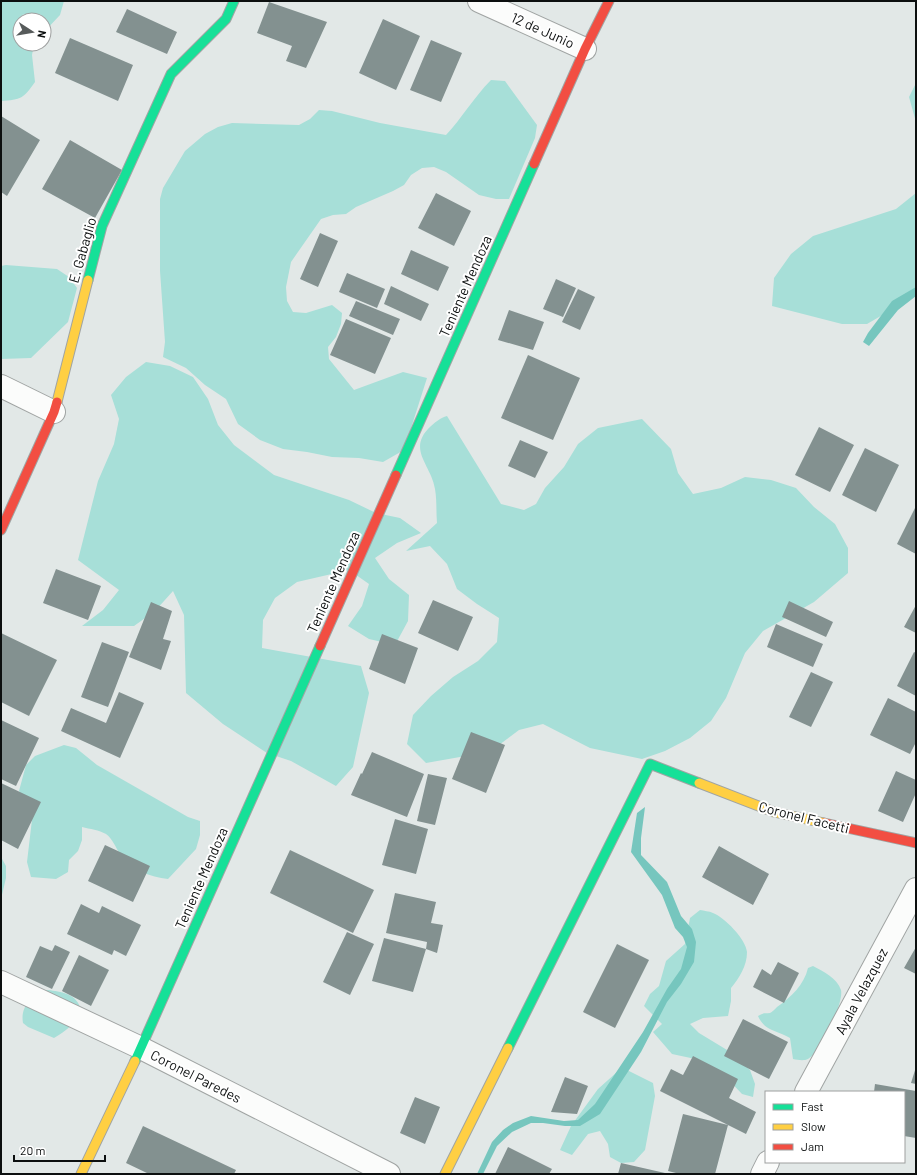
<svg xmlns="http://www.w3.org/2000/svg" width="917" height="1175" font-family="Barlow,sans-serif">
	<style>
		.green { fill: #a7dfd8 }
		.water { fill: #76c6be }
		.building { fill: #839190 }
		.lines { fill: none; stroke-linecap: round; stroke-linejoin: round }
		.street-casing { stroke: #a0a4a3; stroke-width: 24 }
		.fast-casing { stroke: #a0a4a3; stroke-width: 11 }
		.slow-casing { stroke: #a0a4a3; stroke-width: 11 }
		.jam-casing { stroke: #a0a4a3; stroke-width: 11 }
		.street { stroke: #fbfcfb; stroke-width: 22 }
		.fast { stroke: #16e098; stroke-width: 9 }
		.slow { stroke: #ffcf43; stroke-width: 9 }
		.jam { stroke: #f24e42; stroke-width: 9 }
		.labels { text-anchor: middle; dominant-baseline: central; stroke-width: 4; stroke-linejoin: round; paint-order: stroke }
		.street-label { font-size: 14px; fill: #0c0f0f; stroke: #fff }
	</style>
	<rect width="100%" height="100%" fill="#e2e8e7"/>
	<path class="green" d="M 1,1 L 64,1 L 60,15 L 44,32 L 44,20 L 20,20 L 20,44 L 34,44 L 32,55 L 35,82 C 24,98 21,100 1,101 Z
		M 491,80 L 505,81 L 537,125 L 535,138 L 509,199 L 496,199 L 479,195 L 446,172 L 434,167 L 422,168 L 411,175 L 404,185 L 393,191 L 356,207 L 346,214 L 333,215 L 321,219 L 291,262 L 286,287 L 287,301 L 293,312 L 306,313 L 332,305 L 342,313 L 341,324 L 336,337 L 328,347 L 329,359 L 354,390 L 403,372 L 427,378 L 404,450 L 383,462 L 359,458 L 332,457 L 307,452 L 283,449 L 260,440 L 238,424 L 226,399 L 205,385 L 186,368 L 163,357 L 165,342 L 160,271 L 160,199 L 163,188 L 185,151 L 205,134 L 218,127 L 232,123 L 299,125 L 310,119 L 319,110 L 332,111 L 380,123 L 446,135 C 462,118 474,97 491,80 Z
		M 916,83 L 916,122 L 909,97 Z
		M 916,193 L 916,292 L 891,310 L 867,324 L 842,324 L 772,306 L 774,278 L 791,254 L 813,236 L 896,209 Z
		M 6,265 L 57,269 L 69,277 L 77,288 L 68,322 L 31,358 L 1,359 L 1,266 Z
		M 146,362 L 170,366 L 193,377 L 208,399 L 218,425 L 234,445 L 274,475 L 349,500 L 376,513 L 400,518 L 421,533 L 397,543 L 375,558 L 389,579 L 409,595 L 408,621 L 395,645 L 369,639 L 348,626 L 362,606 L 369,584 L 349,570 L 297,582 L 275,598 L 263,620 L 262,648 L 361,666 L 369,693 L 353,767 L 336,786 L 291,761 L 267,753 L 223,724 L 186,693 L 184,615 L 173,591 L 155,611 L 134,626 L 82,626 L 103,610 L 119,590 L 78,560 L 98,481 L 114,444 L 119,419 L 111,395 L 126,377 Z
		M 447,416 L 501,504 L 524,510 L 536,504 L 545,488 L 564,467 L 578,444 L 598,428 L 642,419 L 671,449 L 678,473 L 693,494 L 721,488 L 745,477 L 771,480 L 796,488 L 814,507 L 835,524 L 848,548 L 848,573 L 814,602 L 763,631 L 745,653 L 726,698 L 711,721 L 690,738 L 665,751 L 642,759 L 590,748 L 543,724 L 519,730 L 499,745 L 477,754 L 426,763 L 407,744 L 413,715 L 431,696 L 453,677 L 478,661 L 497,642 L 499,618 L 477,604 L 457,589 L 447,564 L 430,546 L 406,551 L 437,523 C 436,512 437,500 435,489 C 431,464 406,449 431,426 C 437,421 440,418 447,416 Z
		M 64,745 L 76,748 L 97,765 L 188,817 L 200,821 L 200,835 L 196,849 L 168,879 C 150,877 132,870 120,854 C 116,848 112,838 106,834 C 99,830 90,829 82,827 L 82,840 L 78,851 L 69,860 L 68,872 L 56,879 L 31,877 L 27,862 L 33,811 L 19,791 L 26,765 L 35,756 Z
		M 1,857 L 6,866 L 6,878 L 1,899 Z
		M 700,910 C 704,911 709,911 713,913 C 724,917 746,939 747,952 C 747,966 739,978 731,988 L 731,1001 L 728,1016 L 703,1018 L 690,1024 L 699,1033 L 732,1053 L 750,1070 L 755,1084 L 753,1097 L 742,1094 L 723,1074 L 700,1060 L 672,1054 L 653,1032 L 662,1024 L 644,1006 L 650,994 L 659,986 L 666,961 L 685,944 L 690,918 Z
		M 813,966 C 824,972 837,978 841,990 C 844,1004 820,1052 808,1059 C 804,1061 798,1060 793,1059 L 790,1038 C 778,1030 765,1032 758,1016 C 764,1012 765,1014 770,1013 C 772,1012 775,1009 777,1007 C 791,997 804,985 808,968 Z
		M 48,990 C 61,992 75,993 80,1007 C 74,1025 70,1028 54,1038 L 28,1027 L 23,1023 C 20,1007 32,993 48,990 Z
		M 629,1071 L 653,1083 L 655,1096 L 645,1150 L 634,1162 L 621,1163 L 610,1157 L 608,1144 L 600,1131 L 588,1134 L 572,1155 L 560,1150 L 571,1126 L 598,1089 L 617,1072 Z"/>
	<path class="water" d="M 916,287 L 916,296 L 898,310 L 869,346 L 863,342 L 868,333 L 892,301 Z
		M 645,807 L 641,838 L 641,855 L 667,882 L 681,916 L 692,929 L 696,942 L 694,962 L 681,984 L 667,1002 L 641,1052 L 600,1114 L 580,1126 L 565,1126 L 543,1123 L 531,1123 L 512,1132 L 497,1146 L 483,1174 L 477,1174 L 492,1142 L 503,1130 L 513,1123 L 531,1116 L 564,1121 L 578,1120 L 595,1104 L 643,1032 L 667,989 L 681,969 L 687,947 L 683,937 L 675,928 L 662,895 L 631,852 L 637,813 Z"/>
	<path class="building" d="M 269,2 L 327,22 L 306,68 L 286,61 L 292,46 L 257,33 Z
		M 127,9 L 177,32 L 167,54 L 116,32 Z
		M 383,19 L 420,36 L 396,90 L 359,73 Z
		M 70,38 L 133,65 L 118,101 L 55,73 Z
		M 431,40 L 462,53 L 441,102 L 410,90 Z
		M 1,116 L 40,140 L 7,196 L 1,192 Z
		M 70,140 L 122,170 L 95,218 L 42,189 Z
		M 436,193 L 471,211 L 454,246 L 418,228 Z
		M 320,233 L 338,241 L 318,287 L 300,279 Z
		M 411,250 L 449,267 L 438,291 L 401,274 Z
		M 347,273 L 385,289 L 377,308 L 339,292 Z
		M 556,279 L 576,288 L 563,317 L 543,309 Z
		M 391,286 L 429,304 L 421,321 L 384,304 Z
		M 578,289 L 595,297 L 580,330 L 562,322 Z
		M 356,301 L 400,319 L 393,335 L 349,316 Z
		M 509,310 L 544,322 L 533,350 L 498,340 Z
		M 346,319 L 391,338 L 375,374 L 330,355 Z
		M 528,355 L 580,378 L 553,440 L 501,418 Z
		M 819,427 L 854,445 L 830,492 L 795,475 Z
		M 520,440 L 548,452 L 535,478 L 508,466 Z
		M 865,448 L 899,465 L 876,512 L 842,495 Z
		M 916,506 L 916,554 L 897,544 Z
		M 56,569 L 101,586 L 88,620 L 43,603 Z
		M 433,600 L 473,617 L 458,651 L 418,633 Z
		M 789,601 L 833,622 L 826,637 L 782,617 Z
		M 151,602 L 172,611 L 163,639 L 171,641 L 161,670 L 129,657 Z
		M 916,605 L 916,633 L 904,627 Z
		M 776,624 L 823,644 L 813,667 L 767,647 Z
		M 1,633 L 57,660 L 29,716 L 1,702 Z
		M 382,634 L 418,648 L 405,684 L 369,669 Z
		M 102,642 L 129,652 L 108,707 L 81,697 Z
		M 914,652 L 916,653 L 916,696 L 897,686 Z
		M 811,672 L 833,682 L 811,727 L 789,717 Z
		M 119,692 L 144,703 L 120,758 L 61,731 L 71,708 L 106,723 Z
		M 888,698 L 916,712 L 916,742 L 910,754 L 870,735 Z
		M 1,720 L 39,738 L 16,786 L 1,779 Z
		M 471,732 L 505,745 L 486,793 L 452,779 Z
		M 372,752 L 424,774 L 407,817 L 351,795 L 361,773 L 362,774 Z
		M 896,771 L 916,780 L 916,793 L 903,822 L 878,811 Z
		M 428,774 L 447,778 L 435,825 L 417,821 Z
		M 1,783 L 41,802 L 18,849 L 1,840 Z
		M 395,819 L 428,829 L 416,874 L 382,865 Z
		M 105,845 L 150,866 L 133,902 L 88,881 Z
		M 719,846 L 769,874 L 753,905 L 702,877 Z
		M 290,850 L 374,890 L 353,933 L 270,893 Z
		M 395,893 L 436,902 L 431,923 L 443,925 L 437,953 L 426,949 L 413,992 L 372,981 L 384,938 L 426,949 L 427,942 L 386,933 Z
		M 81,904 L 99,913 L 102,906 L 141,925 L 126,956 L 114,950 L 112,955 L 67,934 Z
		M 347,932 L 374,944 L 350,995 L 323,982 Z
		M 617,944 L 649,960 L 615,1028 L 583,1012 Z
		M 55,945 L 70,952 L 52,989 L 26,977 L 40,946 L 52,951 Z
		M 916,947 L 916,974 L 904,968 Z
		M 79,955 L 109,970 L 91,1006 L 62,991 Z
		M 778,962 L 799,973 L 784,1003 L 753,987 L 762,969 L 771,975 Z
		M 743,1019 L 788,1042 L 769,1079 L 724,1056 Z
		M 693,1056 L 738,1079 L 729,1098 L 756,1112 L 746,1134 L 660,1091 L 671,1069 L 683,1075 Z
		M 916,1067 L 916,1084 L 911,1083 Z
		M 565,1077 L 588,1086 L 577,1114 L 551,1112 Z
		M 875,1084 L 916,1091 L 916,1138 L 904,1136 L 904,1092 L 874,1092 Z
		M 415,1097 L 440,1107 L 425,1144 L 400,1133 Z
		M 683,1114 L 728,1125 L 715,1174 L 680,1174 L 668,1171 Z
		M 143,1126 L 236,1170 L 234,1174 L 149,1174 L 126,1163 Z
		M 508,1147 L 552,1169 L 549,1174 L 495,1174 Z
		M 621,1163 L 665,1173 L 665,1174 L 618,1174 Z"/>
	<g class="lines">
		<g class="street-casing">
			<path id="street" d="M 479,1 L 585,49
				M 1,386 L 54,412
				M 1,982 L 141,1048 L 389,1174
				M 806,1092 L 916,889
				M 762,1174 L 768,1162"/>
		</g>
		<g class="fast-casing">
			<path id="fast" d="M 88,280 L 102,226 L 171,74 L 226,19 L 234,1
				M 396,475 L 534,164
				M 508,1048 L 650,764 L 699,783
				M 135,1061 L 320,646"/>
		</g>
		<g class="slow-casing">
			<path id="slow" d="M 57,402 L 88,280
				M 699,783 L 774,812 L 824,823
				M 81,1174 L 135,1061
				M 445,1174 L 508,1048"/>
		</g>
		<g class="jam-casing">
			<path id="jam" d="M 534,164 L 585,49 L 609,1
				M 1,530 L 54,412 L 57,402
				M 320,646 L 396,475
				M 824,823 L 916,843"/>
		</g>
		<use href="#street" class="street"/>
		<use href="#fast" class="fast"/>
		<use href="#slow" class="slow"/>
		<use href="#jam" class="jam"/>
	</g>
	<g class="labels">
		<g class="street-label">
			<text transform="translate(543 30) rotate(24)">12 de Junio</text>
			<text transform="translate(82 250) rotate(-74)">E. Gabaglio</text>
			<text transform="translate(465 286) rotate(-66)">Teniente Mendoza</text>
			<text transform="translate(333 582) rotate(-66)">Teniente Mendoza</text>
			<text transform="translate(804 817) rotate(14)">Coronel Facetti</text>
			<text transform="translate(201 878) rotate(-66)">Teniente Mendoza</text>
			<text transform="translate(861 991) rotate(-62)">Ayala Velazquez</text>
			<text transform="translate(196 1076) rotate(27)">Coronel Paredes</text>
		</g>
	</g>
	<rect width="917" height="1175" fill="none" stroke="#0c0f0f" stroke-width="4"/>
	<rect x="765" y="1091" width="140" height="72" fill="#ffffff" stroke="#9e9f9f"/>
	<rect x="773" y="1104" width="20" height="6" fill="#16e098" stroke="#9e9f9f"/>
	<text x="801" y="1111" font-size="12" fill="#0c0f0f">Fast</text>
	<rect x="773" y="1124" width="20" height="6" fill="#ffcf43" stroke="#9e9f9f"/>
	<text x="801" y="1131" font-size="12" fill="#0c0f0f">Slow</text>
	<rect x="773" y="1144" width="20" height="6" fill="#f24e42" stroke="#9e9f9f"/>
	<text x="801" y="1151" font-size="12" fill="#0c0f0f">Jam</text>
	<g transform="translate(32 32) rotate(102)"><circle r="19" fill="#ffffff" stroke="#9e9f9f"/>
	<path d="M0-3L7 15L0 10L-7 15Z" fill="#575b5b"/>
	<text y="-6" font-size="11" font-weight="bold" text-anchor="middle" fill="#0c0f0f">N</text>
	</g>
	<path d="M14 1155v6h91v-6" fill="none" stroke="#0c0f0f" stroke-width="2"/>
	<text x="20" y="1155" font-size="12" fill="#0c0f0f" stroke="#ffffff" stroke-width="3" paint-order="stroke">20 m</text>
</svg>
